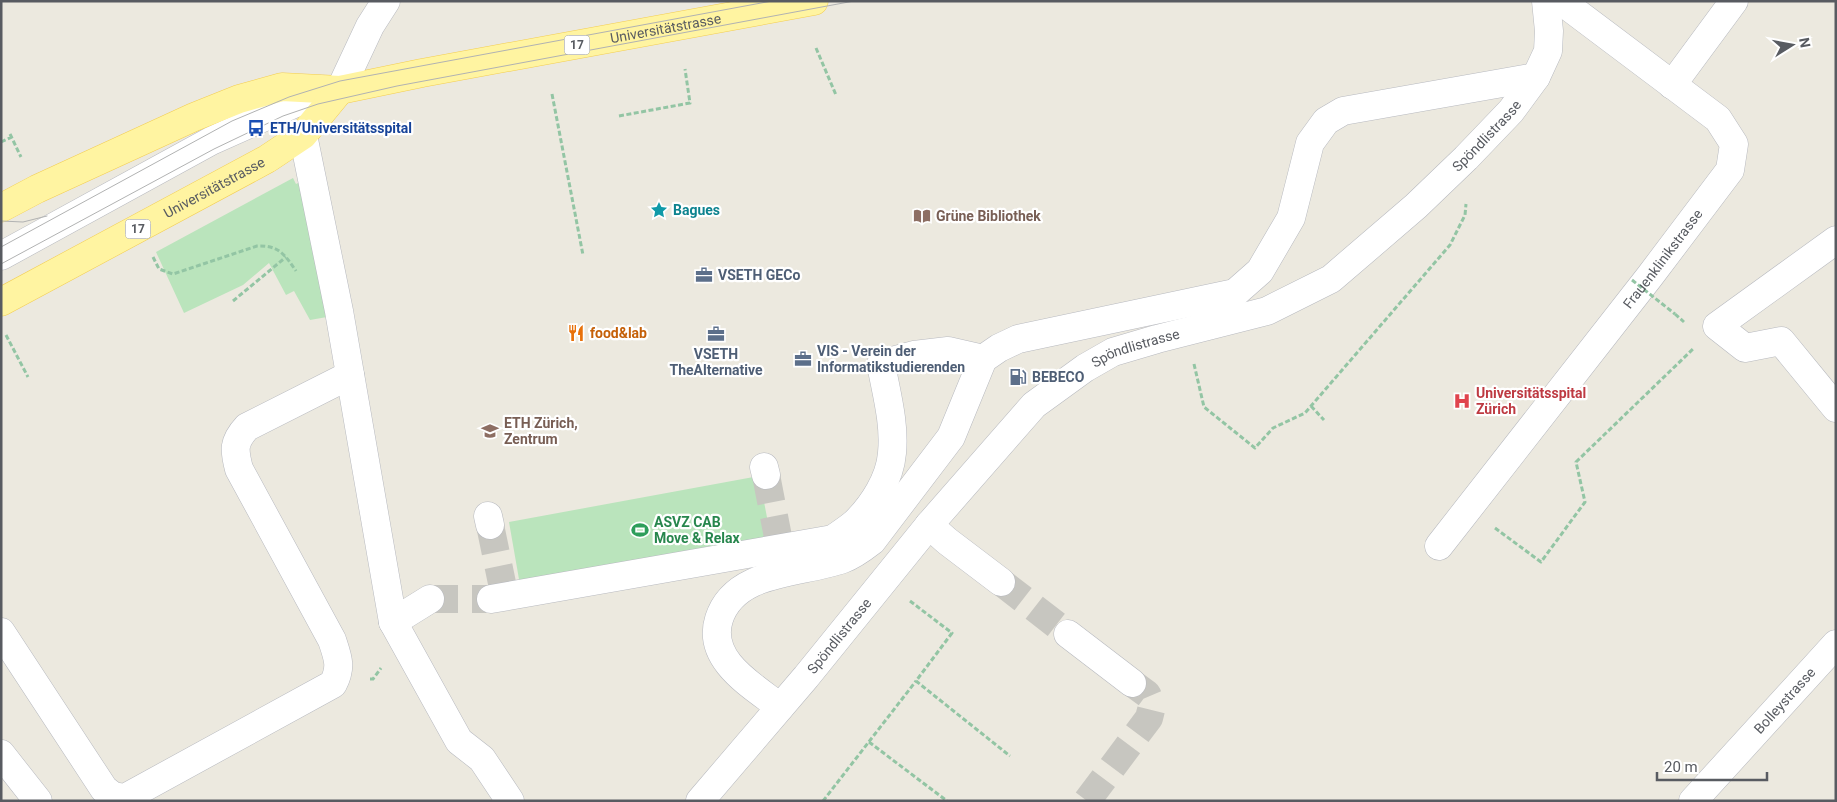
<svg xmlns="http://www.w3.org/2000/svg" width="1837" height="802" font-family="Roboto,sans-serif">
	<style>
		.green { fill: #bae4bc }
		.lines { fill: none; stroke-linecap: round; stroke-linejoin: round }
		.minor-tunnel { stroke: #c7c6c0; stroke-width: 28; stroke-dasharray: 28 14; stroke-linecap: butt }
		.minor-casing { stroke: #b7b9bf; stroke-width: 29 }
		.major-casing { stroke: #f3cd51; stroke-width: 29 }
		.path { stroke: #93c5a4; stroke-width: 3; stroke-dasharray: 5 2.5; stroke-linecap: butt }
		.minor { stroke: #fff; stroke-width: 28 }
		.major { stroke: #fff4a1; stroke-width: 28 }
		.tram { stroke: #b1b2b2; stroke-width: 1 }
		.path-bridge { stroke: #93c5a4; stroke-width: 3; stroke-dasharray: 5 2.5; stroke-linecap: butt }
		.labels { text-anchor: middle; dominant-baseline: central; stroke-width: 4.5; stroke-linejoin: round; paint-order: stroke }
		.shield { fill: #fff; stroke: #8a8c90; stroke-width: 1 }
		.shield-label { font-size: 12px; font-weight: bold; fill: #585b61 }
		.street-label { font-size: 14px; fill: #585b61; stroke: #fff }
		.transit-label { font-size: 14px; font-weight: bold; fill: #164399; stroke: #fff; text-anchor: start }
		.culture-label { font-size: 14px; font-weight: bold; fill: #0d838f; stroke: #fff; text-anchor: start }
		.education-label { font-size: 14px; font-weight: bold; fill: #785e54; stroke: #fff; text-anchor: start }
		.service-label { font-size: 14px; font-weight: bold; fill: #4e5e75; stroke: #fff; text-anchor: start }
		.food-label { font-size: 14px; font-weight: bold; fill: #c56008; stroke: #fff; text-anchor: start }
		.health-label { font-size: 14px; font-weight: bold; fill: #be3a42; stroke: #fff; text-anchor: start }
		.leisure-label { font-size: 14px; font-weight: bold; fill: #27864d; stroke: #fff; text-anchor: start }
	</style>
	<rect width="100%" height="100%" fill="#ece9df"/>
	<path class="green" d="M 293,178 L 296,184 L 300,182 L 327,317 L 310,320 L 294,291 L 286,295 L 269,263 L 243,285 L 184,313 L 156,252 Z
		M 759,476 L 771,538 L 520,585 L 509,522 Z"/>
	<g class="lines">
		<path class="minor-tunnel" d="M 766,475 L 778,537
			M 490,525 L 503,588
			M 1001,582 L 1068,634
			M 430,599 L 491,599
			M 1087,801 L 1149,718 L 1152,706 L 1147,694 L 1132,683"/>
		<g class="minor-casing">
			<g id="minor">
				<path d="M 1672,85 L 1734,1"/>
				<path d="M 303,135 L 339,311 L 393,622 L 459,741 L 482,759 L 510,801"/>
				<path d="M 1,256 L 211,141 L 298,102 L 340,90 L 370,26 L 386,1"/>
				<path d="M 1836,408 L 1781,341 L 1745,348 L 1717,326 L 1836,240"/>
				<path d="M 764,467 L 766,475"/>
				<path d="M 488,516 L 490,525"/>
				<path d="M 929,525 L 947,541 L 1001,582"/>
				<path id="s1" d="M 1439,546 L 1650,276 L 1730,170 L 1734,144 L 1718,119 L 1561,1"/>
				<path d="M 491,599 L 833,539 C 840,534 848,529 855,523 C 873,505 890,479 892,453 C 895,423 886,392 881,364 L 914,355 L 948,351 L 983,359"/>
				<path d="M 393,622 L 430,599"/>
				<path d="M 1,632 L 104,789 L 113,796 L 125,798 L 333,684 C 342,667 338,658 332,640 L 239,469 C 234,450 233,442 247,427 L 350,375"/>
				<path d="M 1068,634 L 1132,683"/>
				<path d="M 780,707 C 753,686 706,660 719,619 C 735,569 802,574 843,559 C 854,555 863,548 872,541 L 951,437 L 983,359 L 999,348 L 1018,339 L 1235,293 L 1260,271 L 1291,218 L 1310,143 L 1326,121 L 1343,111 L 1536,77"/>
				<path d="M 1,754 L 38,801"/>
				<path id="s2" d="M 700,801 L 806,677 L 929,525 L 1034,405 L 1085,368 L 1113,352 L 1157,339 L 1267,311 L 1331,279 L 1416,206 L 1466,158 L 1511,111 L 1536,77 L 1548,51 L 1549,31 L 1546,1"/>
				<path id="s3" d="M 1693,801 L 1836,644"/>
			</g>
		</g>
		<g class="major-casing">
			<g id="major">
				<path id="s4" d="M 1,208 L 37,189 L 194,117 L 239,99 L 282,87 L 340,90 L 422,73 L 814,1"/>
				<path id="s5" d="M 1,302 L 267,159 L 303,135 L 340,90"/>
			</g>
		</g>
		<path class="path" d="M 816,48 L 836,95
			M 552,94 L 583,255
			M 619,116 L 690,103 L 685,69
			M 10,134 L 21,157
			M 1,142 L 12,137
			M 153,257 L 159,269 L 173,274 L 257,246 C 279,245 285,255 296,271
			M 233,301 L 286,257
			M 1675,314 L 1684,322
			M 6,335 L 28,377
			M 1194,364 L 1204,407 L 1255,448 L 1273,428 L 1305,413 L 1450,245 L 1465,215 L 1466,204
			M 1311,406 L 1324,420
			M 1495,528 L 1541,562 L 1585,502 L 1576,462 L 1694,348
			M 910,601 L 952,633 L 916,681 L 1010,756
			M 370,679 L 373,679 L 381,668
			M 869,742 L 947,801
			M 823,801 L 916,681"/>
		<use href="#minor" class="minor"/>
		<use href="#major" class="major"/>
		<path class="tram" d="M 1,221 L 23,222 L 47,216
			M 1,247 L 232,121 L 289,97 L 340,81 L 772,1
			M 1,264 L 214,149 L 283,116 L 318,104 L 397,86 L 854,1"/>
		<path class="path-bridge" d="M 1632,280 L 1675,314"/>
	</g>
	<defs>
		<g id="bus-bare" transform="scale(1.35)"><path d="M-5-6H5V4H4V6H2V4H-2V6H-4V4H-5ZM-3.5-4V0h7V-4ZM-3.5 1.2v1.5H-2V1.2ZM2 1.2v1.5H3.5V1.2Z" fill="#1a4fb4" stroke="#fff" stroke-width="2.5" paint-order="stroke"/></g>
		<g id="sight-bare" transform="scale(1.35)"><path d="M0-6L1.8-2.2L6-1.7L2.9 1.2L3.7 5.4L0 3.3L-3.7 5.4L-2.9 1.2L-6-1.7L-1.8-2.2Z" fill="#0f9aa8" stroke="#fff" stroke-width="2.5" paint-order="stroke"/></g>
		<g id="library-bare" transform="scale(1.35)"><path d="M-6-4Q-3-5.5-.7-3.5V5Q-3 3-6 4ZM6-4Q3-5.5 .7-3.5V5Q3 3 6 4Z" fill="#8d6e63" stroke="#fff" stroke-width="2.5" paint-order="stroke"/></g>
		<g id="office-bare" transform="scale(1.35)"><path d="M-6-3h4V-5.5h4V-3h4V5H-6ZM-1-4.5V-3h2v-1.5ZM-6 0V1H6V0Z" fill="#5c6f8a" stroke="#fff" stroke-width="2.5" paint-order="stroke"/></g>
		<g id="restaurant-bare" transform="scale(1.35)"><path d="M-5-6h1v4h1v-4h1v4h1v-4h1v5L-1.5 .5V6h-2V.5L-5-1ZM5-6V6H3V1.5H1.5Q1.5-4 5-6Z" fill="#e8710a" stroke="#fff" stroke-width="2.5" paint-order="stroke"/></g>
		<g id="fuel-bare" transform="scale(1.35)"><path d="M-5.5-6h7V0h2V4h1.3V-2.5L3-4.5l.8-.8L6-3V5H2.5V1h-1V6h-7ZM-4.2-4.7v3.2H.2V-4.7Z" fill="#5c6f8a" stroke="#fff" stroke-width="2.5" paint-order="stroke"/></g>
		<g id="hospital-bare" transform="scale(1.35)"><path d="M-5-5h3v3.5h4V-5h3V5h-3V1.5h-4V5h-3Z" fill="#e0444e" stroke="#fff" stroke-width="2.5" paint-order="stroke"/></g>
		<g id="university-bare" transform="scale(1.35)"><path d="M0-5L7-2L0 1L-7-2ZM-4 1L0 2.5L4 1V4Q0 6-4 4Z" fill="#8d6e63" stroke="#fff" stroke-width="2.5" paint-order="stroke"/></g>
		<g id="stadium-bare" transform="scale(1.35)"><path d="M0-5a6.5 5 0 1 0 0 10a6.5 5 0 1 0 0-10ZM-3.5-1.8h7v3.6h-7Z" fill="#2e9e5b" stroke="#fff" stroke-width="2.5" paint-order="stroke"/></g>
	</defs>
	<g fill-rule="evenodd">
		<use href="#bus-bare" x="256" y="128"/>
		<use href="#sight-bare" x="659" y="210"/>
		<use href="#library-bare" x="922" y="216"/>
		<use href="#office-bare" x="704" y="275"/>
		<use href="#restaurant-bare" x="576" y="333"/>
		<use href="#office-bare" x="716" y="334"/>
		<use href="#office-bare" x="803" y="359"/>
		<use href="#fuel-bare" x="1018" y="377"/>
		<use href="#hospital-bare" x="1462" y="401"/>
		<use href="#university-bare" x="490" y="431"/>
		<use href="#stadium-bare" x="640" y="530"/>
	</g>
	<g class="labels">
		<g class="shield">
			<rect x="564.5" y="35.5" width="25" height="19" rx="4"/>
			<rect x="125.5" y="219.5" width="25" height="19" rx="4"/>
		</g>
		<g class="shield-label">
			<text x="577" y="45">17</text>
			<text x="138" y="229">17</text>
		</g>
		<g class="street-label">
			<text stroke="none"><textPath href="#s4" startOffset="696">Universitätstrasse</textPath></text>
			<text stroke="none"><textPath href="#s2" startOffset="1056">Spöndlistrasse</textPath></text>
			<text stroke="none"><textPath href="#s5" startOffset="242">Universitätstrasse</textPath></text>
			<text stroke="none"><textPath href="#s1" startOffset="364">Frauenklinikstrasse</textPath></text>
			<text stroke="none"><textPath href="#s2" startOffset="636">Spöndlistrasse</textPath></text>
			<text stroke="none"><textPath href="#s2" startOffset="216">Spöndlistrasse</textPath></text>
			<text stroke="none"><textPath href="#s3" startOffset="136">Bolleystrasse</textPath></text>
		</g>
		<g class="transit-label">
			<text x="270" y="128">ETH/Universitätsspital</text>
		</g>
		<g class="culture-label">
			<text x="673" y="210">Bagues</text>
		</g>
		<g class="education-label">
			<text x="936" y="216">Grüne Bibliothek</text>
			<text x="504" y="423">ETH Zürich,<tspan x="504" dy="16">Zentrum</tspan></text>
		</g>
		<g class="service-label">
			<text x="718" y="275">VSETH GECo</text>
			<text x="817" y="351">VIS - Verein der<tspan x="817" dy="16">Informatikstudierenden</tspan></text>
			<text x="716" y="354" text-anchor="middle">VSETH<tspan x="716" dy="16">TheAlternative</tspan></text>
			<text x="1032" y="377">BEBECO</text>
		</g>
		<g class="food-label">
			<text x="590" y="333">food&amp;lab</text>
		</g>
		<g class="health-label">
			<text x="1476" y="393">Universitätsspital<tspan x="1476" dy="16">Zürich</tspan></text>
		</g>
		<g class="leisure-label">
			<text x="654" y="522">ASVZ CAB<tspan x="654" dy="16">Move &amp; Relax</tspan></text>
		</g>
	</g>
	<rect width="1837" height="802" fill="none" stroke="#585b61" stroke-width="5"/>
	<g transform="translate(1792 45) rotate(79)" stroke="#ffffff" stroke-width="4" paint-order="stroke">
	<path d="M0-4L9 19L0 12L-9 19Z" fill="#585b61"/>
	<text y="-8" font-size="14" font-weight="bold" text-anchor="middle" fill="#585b61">N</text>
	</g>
	<path d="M1657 772v8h110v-8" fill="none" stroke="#585b61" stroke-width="2.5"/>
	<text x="1664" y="772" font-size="15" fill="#585b61" stroke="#ffffff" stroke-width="4" paint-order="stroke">20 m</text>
</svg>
